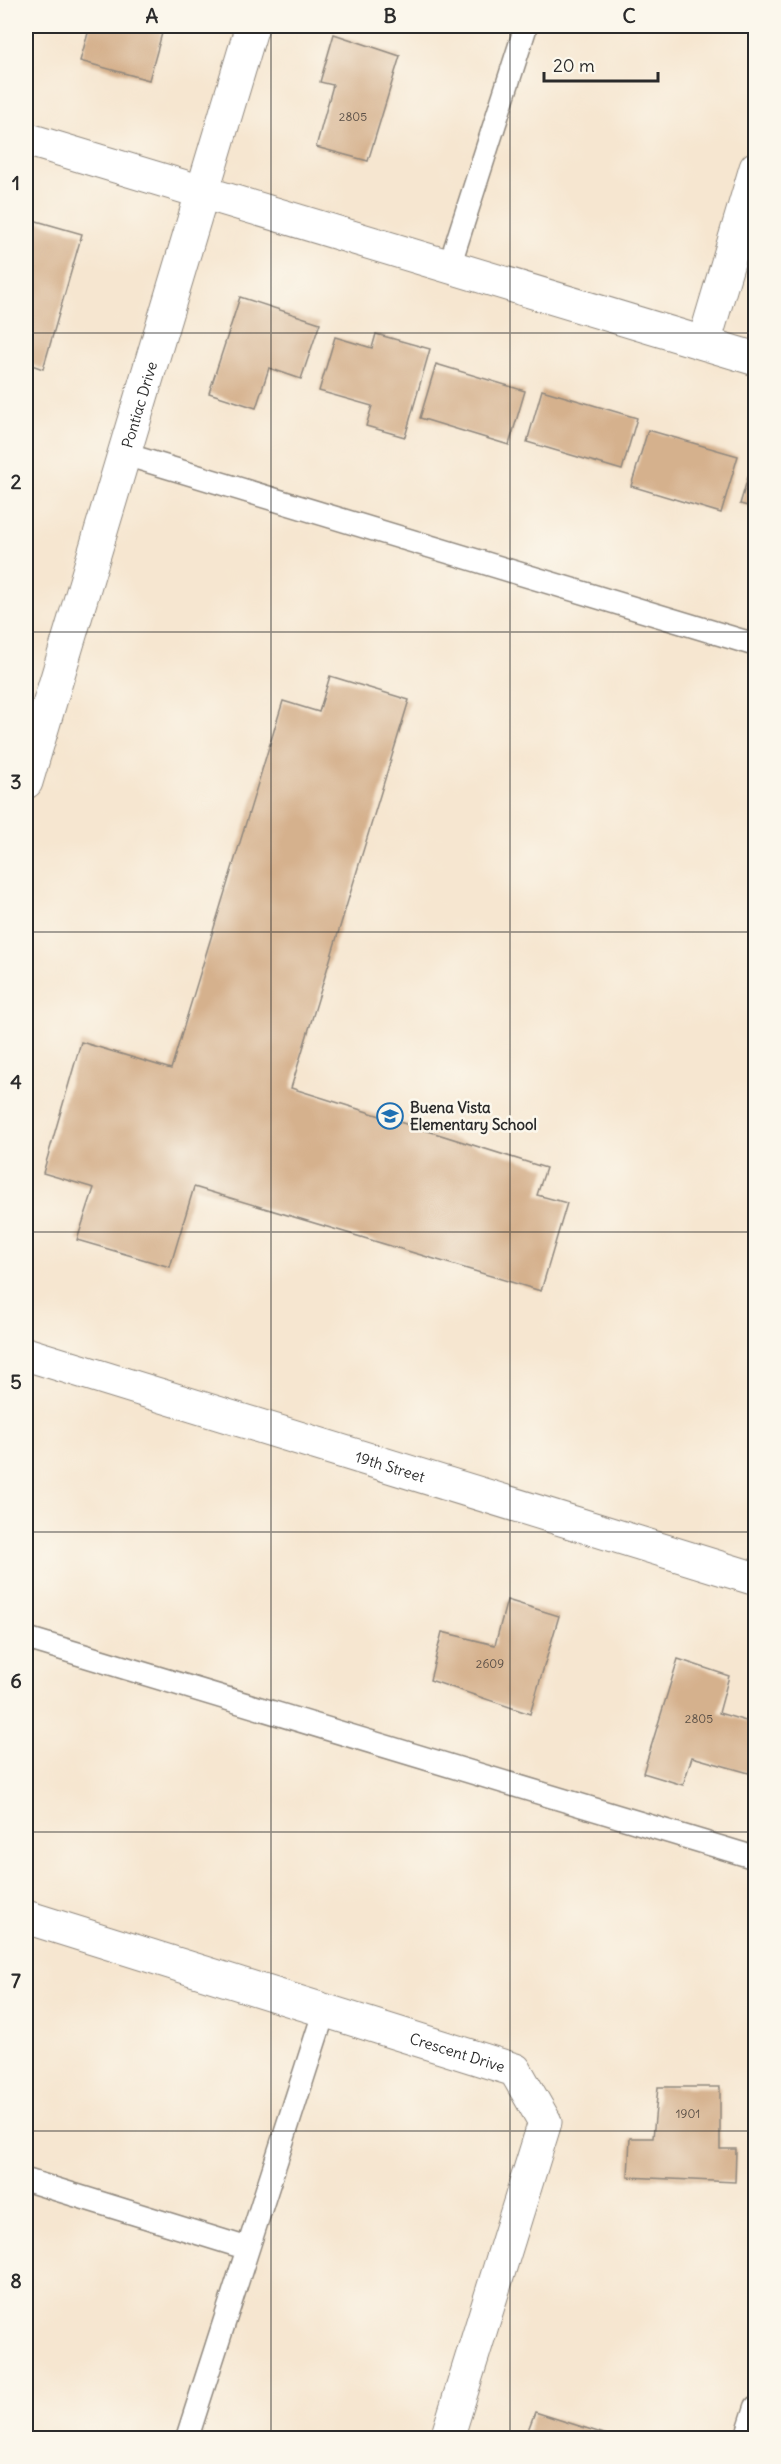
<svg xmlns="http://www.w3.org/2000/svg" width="781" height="2464" font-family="Delius,sans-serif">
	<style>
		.building { fill: #d5b18d }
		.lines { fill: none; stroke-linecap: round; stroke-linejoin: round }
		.lane-casing { stroke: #90887e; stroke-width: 25 }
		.street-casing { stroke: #90887e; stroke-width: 35 }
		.secondary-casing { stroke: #90887e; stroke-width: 35 }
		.lane { stroke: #fff; stroke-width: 22 }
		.street { stroke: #fff; stroke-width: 33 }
		.secondary { stroke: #fff; stroke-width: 33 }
		.grid { fill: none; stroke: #2b2b2b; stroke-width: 1.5; stroke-opacity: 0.55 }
		.labels { text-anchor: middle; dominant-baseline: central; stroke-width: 5; stroke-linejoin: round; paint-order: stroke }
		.number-label { font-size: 12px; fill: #564c44 }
		.street-label { font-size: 15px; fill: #2b2b2b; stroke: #fbf7ec }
		.poi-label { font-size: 15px; font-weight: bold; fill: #2b2b2b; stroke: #fbf7ec; text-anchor: start }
		.neatline { fill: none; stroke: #2b2b2b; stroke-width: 2 }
		.grid-label { font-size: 20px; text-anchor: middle; font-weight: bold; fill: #2b2b2b }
	</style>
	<rect width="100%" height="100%" fill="#fbf7ec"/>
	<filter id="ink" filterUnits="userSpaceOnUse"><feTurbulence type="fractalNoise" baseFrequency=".0167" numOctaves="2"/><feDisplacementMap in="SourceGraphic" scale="12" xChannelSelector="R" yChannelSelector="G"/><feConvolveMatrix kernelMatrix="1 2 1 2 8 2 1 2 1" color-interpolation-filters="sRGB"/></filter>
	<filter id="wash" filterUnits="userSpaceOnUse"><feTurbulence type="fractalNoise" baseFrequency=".008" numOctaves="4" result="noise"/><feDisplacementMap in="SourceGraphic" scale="24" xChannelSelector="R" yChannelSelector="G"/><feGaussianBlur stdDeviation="1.35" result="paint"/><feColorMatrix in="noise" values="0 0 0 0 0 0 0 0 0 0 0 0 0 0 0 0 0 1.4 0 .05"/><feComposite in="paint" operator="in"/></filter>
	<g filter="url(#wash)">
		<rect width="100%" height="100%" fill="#f6e6d0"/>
		<g id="blocks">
			<path class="building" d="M 90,26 L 164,26 L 149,80 L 80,61 Z
				M 334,34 L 400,56 L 368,161 L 316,147 L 333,85 L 320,82 Z
				M 26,218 L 82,234 L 43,369 L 26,363 Z
				M 240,297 L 320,323 L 301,379 L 269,368 L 256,408 L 209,393 Z
				M 376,334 L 430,349 L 405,437 L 366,426 L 372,406 L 319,391 L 335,337 L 372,348 Z
				M 436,364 L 525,391 L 509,445 L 420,418 Z
				M 542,390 L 637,418 L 622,470 L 527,442 Z
				M 648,430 L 738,456 L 721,513 L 631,486 Z
				M 755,454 L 756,454 L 756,508 L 740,504 Z
				M 330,676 L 409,700 L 291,1088 L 546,1168 L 537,1195 L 567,1203 L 541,1291 L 194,1187 L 170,1267 L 77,1240 L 94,1188 L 43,1173 L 81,1042 L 171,1069 L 283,701 L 319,712 Z
				M 507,1600 L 559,1616 L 530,1714 L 430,1680 L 442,1632 L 495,1645 Z
				M 678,1659 L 729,1676 L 719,1713 L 756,1724 L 756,1775 L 692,1757 L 683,1785 L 643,1773 Z
				M 658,2087 L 720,2087 L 720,2149 L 736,2149 L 735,2182 L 628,2177 L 630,2138 L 653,2138 Z
				M 535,2412 L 617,2438 L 525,2438 Z"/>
		</g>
	</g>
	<g filter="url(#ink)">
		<use href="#blocks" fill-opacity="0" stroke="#90887e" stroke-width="1.5"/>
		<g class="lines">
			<g class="lane-casing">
				<path id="lane" d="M 449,267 L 526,26
					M 124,454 L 756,645
					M 26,1638 L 756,1858
					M 26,2180 L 246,2248
					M 187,2438 L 325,2009
					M 746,2438 L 756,2407"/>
			</g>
			<g class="street-casing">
				<g id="street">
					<path d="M 704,343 L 756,168"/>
					<path id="s1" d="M 26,782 L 252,26"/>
					<path id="s2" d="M 26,1354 L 756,1579"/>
					<path id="s3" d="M 26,1917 L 515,2070 L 545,2122 L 447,2438"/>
				</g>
			</g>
			<g class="secondary-casing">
				<path id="secondary" d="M 26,139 L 756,359"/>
			</g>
			<use href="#lane" class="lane"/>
			<use href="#street" class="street"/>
			<use href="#secondary" class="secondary"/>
		</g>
	</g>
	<path class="grid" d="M 271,26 L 271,2438M 510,26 L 510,2438M 26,333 L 756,333M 26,632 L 756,632M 26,932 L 756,932M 26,1232 L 756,1232M 26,1532 L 756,1532M 26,1832 L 756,1832M 26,2131 L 756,2131"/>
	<defs>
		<g id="school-ring" transform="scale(1.35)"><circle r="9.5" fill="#fbf7ec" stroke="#1f6fb2" stroke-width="1.5"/><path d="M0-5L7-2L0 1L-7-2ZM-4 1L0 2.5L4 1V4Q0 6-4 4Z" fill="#1f6fb2"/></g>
	</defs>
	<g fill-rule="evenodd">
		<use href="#school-ring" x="390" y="1116"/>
	</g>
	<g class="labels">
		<g class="number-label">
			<text x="353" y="116">2805</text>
			<text x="490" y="1663">2609</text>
			<text x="699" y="1718">2805</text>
			<text x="688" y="2113">1901</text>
		</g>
		<g class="street-label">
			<text stroke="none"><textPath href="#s1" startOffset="394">Pontiac Drive</textPath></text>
			<text stroke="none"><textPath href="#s2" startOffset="381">19th Street</textPath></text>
			<text stroke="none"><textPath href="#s3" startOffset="452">Crescent Drive</textPath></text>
		</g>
		<g class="poi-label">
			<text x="410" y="1107">Buena Vista<tspan x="410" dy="17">Elementary School</tspan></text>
		</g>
	</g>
	<rect width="781" height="2464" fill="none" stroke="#fbf7ec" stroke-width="66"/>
	<path d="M544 72v9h114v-9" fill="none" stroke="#2b2b2b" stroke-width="3"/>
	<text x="553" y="72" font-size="18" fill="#2b2b2b" stroke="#fbf7ec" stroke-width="4.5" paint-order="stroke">20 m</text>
	<rect x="33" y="33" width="715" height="2398" class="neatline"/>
	<g class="grid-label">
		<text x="152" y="23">A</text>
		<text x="390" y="23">B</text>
		<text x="629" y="23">C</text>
		<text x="16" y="190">1</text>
		<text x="16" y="489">2</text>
		<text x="16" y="789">3</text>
		<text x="16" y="1089">4</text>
		<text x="16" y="1389">5</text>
		<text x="16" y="1688">6</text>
		<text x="16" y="1988">7</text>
		<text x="16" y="2288">8</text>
	</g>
</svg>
